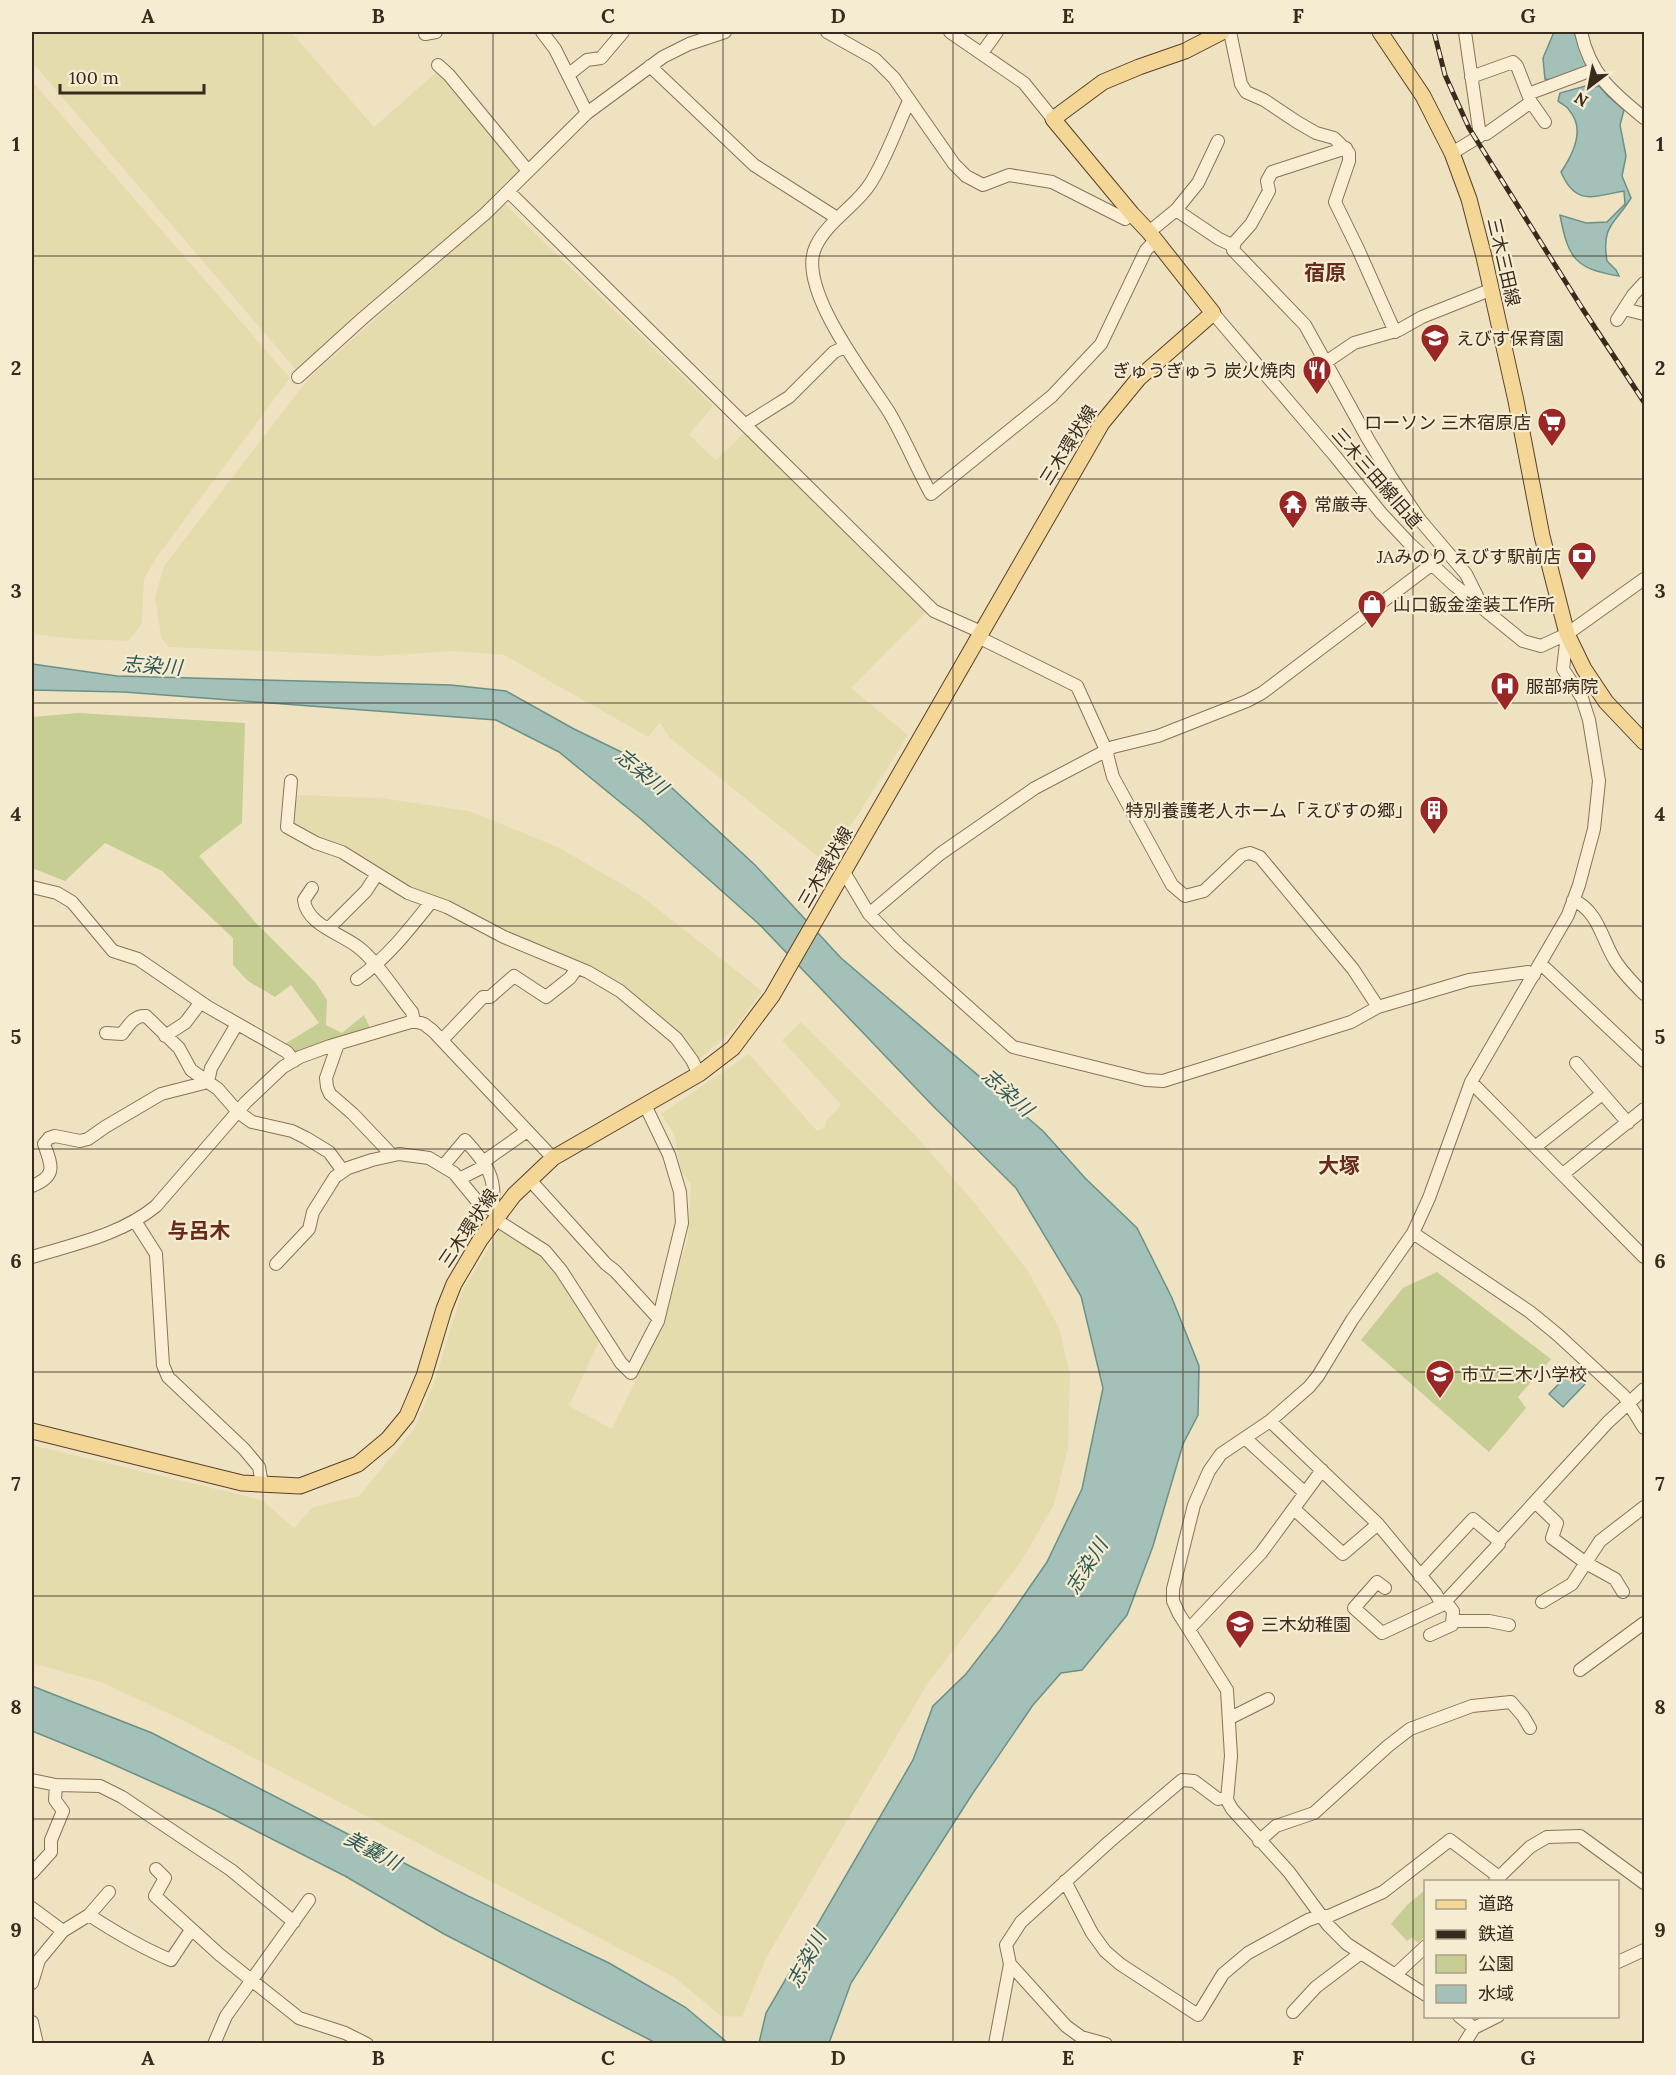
<svg xmlns="http://www.w3.org/2000/svg" width="1676" height="2075" font-family="Lora,'Noto Sans JP',serif">
	<style>
		.farmland { fill: #e5dcae }
		.green { fill: #c7ce94 }
		.water { fill: #a4c1b9; stroke: #6a9087; stroke-width: 1.5 }
		.lines { fill: none; stroke-linecap: round; stroke-linejoin: round }
		.minor-casing { stroke: #897258; stroke-width: 14 }
		.major-casing { stroke: #57402c; stroke-width: 17 }
		.minor { stroke: #faefd4; stroke-width: 12 }
		.major { stroke: #f4d797; stroke-width: 15 }
		.rail-casing { stroke: #382a1d; stroke-width: 5 }
		.rail { stroke: #f6ecd1; stroke-width: 3; stroke-dasharray: 9; stroke-linecap: butt }
		.grid { fill: none; stroke: #382a1d; stroke-width: 1.5; stroke-opacity: 0.55 }
		.labels { text-anchor: middle; dominant-baseline: central; stroke-width: 4.5; stroke-linejoin: round; paint-order: stroke }
		.street-label { font-size: 18px; fill: #382a1d; stroke: #f6ecd1 }
		.poi-label { font-size: 18px; fill: #382a1d; stroke: #f6ecd1; text-anchor: start }
		.water-label { font-size: 20px; font-style: italic; fill: #2b5956; stroke: #f6ecd1 }
		.quarter-label { font-size: 21px; font-weight: bold; fill: #662b1b; stroke: #f6ecd1 }
		.neatline { fill: none; stroke: #382a1d; stroke-width: 2 }
		.grid-label { font-size: 20px; text-anchor: middle; font-weight: bold; fill: #382a1d }
	</style>
	<rect width="100%" height="100%" fill="#efe2c1"/>
	<path class="farmland" d="M 32,32 L 291,32 L 374,127 L 439,70 L 521,171 L 474,216 L 356,314 L 297,371 L 32,62 Z
		M 32,81 L 290,378 L 156,558 L 144,579 L 142,623 L 129,641 L 75,639 L 32,634 Z
		M 505,204 L 713,406 L 689,435 L 716,460 L 745,432 L 927,611 L 851,688 L 908,735 L 827,864 L 670,738 L 660,723 L 648,737 L 504,655 L 453,651 L 377,656 L 168,647 L 161,637 L 155,597 L 164,566 L 308,379 Z
		M 297,795 L 381,798 L 469,811 L 558,847 L 640,895 L 762,991 L 734,1029 L 697,1061 L 681,1035 L 630,991 L 591,966 L 418,893 L 294,823 Z
		M 801,1022 L 915,1135 L 973,1201 L 1028,1271 L 1059,1328 L 1070,1374 L 1068,1448 L 1054,1505 L 1020,1563 L 928,1683 L 766,1958 L 742,2017 L 721,2016 L 674,1977 L 178,1718 L 103,1683 L 32,1663 L 32,1445 L 262,1500 L 294,1528 L 313,1507 L 359,1496 L 414,1429 L 434,1383 L 462,1292 L 499,1230 L 544,1256 L 600,1339 L 569,1406 L 612,1429 L 660,1331 L 688,1238 L 691,1184 L 681,1171 L 674,1134 L 661,1114 L 749,1054 L 817,1131 L 825,1127 L 826,1121 L 841,1105 L 782,1040 Z"/>
	<path class="green" d="M 78,713 L 245,723 L 242,823 L 199,856 L 256,923 L 315,982 L 327,1000 L 326,1025 L 342,1033 L 364,1015 L 371,1030 L 294,1054 L 283,1045 L 319,1023 L 291,985 L 275,997 L 248,981 L 233,965 L 233,938 L 162,871 L 105,843 L 65,881 L 32,868 L 32,717 Z
		M 1437,1272 L 1551,1359 L 1518,1397 L 1526,1408 L 1489,1452 L 1361,1340 L 1403,1288 Z
		M 1425,1890 L 1425,1936 L 1418,1943 L 1412,1937 L 1407,1941 L 1391,1924 L 1407,1905 Z"/>
	<path class="water" d="M 1554,32 L 1574,32 L 1586,64 L 1584,69 L 1551,80 L 1545,79 L 1543,58 Z
		M 1589,85 L 1595,87 L 1599,86 L 1609,97 L 1624,110 L 1620,125 L 1626,156 L 1622,176 L 1631,198 C 1615,224 1601,225 1607,261 L 1616,270 L 1619,276 C 1574,269 1568,257 1560,215 L 1586,223 L 1607,222 L 1625,204 L 1624,191 C 1594,196 1576,207 1561,172 C 1572,156 1586,129 1569,110 C 1567,106 1561,104 1558,101 L 1560,93 Z
		M 32,664 L 117,676 L 451,685 L 506,691 L 574,729 L 646,764 L 755,865 L 841,958 L 1043,1131 L 1085,1178 L 1137,1228 L 1172,1298 L 1199,1366 L 1198,1415 L 1183,1444 L 1153,1546 L 1127,1615 L 1082,1670 L 1061,1673 L 1033,1705 L 973,1793 L 851,1983 L 829,2043 L 759,2043 L 766,2013 L 913,1760 L 933,1706 L 966,1674 L 1000,1630 L 1047,1562 L 1082,1489 L 1103,1388 L 1081,1296 L 1016,1188 L 934,1107 L 760,925 L 641,819 L 559,752 L 496,720 L 124,692 L 32,690 Z
		M 1574,1368 L 1588,1381 L 1563,1407 L 1549,1394 Z
		M 32,1686 L 152,1733 L 468,1896 L 609,1963 L 685,2007 L 728,2043 L 656,2043 L 444,1934 L 345,1876 L 215,1810 L 101,1759 L 32,1731 Z"/>
	<g class="lines">
		<g class="minor-casing">
			<path id="minor" d="M 542,32 L 555,49 L 587,113
				M 827,32 L 875,59 L 894,78 L 954,164 L 966,176 L 983,185 L 1009,175 L 1052,182 L 1125,219 L 1132,214
				M 950,32 L 1024,83 L 1053,119
				M 1230,32 L 1241,84 L 1246,92 L 1264,100 L 1297,122 L 1316,133 L 1334,138 L 1349,153 L 1349,161 L 1335,202 L 1358,249 L 1395,332
				M 1581,32 C 1590,74 1612,92 1644,118
				M 425,34 L 436,32
				M 982,53 L 997,32
				M 438,65 L 449,75 L 528,171
				M 650,66 L 754,165 L 837,218
				M 568,75 L 587,60 L 601,58 L 623,32
				M 1471,77 L 1513,62 L 1517,66 L 1531,102 L 1545,122
				M 1528,94 L 1595,69
				M 909,101 C 897,127 885,161 870,184 C 855,207 828,221 816,246 C 795,287 867,377 889,412 C 905,439 916,467 931,494 L 1052,396 L 1101,344 L 1146,250 L 1156,240
				M 1480,133 L 1486,134 L 1531,102
				M 1346,148 L 1272,172 L 1267,181 L 1269,191 L 1251,224 L 1235,242 L 1233,250 L 1305,325 L 1368,439 L 1391,477 L 1420,520 L 1466,574 L 1477,596 L 1473,601
				M 1452,153 L 1480,136 L 1465,32
				M 509,192 L 934,611 L 981,632
				M 1176,210 L 1219,239 L 1234,246
				M 1149,232 L 1176,210 L 1198,183 L 1218,141
				M 1624,309 L 1644,314
				M 1213,313 L 1335,456 L 1381,513 L 1409,543 L 1453,584 L 1523,641 L 1541,646 L 1567,634 L 1644,579
				M 1617,320 L 1633,295 L 1644,283
				M 1326,362 L 1354,343 L 1399,330 L 1422,317 L 1490,290
				M 298,377 L 363,318 L 485,214 L 587,113 L 663,57 L 689,44 L 725,32
				M 746,424 L 789,397 L 834,352 L 845,347
				M 978,637 L 1077,686 L 1106,750 L 1113,777 L 1172,885 L 1185,896 L 1204,891 L 1242,855 L 1250,853 L 1260,857 L 1353,969 L 1378,1007
				M 291,781 L 287,827 L 316,843 L 342,852 L 408,893 L 447,907 L 504,937 L 588,972 L 620,991 L 676,1038 L 692,1060 L 699,1074
				M 844,872 L 869,914 L 899,945 L 1013,1047 L 1146,1080 L 1163,1081 L 1351,1022 L 1378,1007 L 1469,980 L 1528,972 L 1534,975
				M 32,887 L 57,893 L 72,902 L 113,951 L 138,959 L 208,1007 L 287,1052 L 294,1061
				M 312,888 L 304,900 C 307,925 340,933 358,947 C 375,959 398,995 412,1012 L 414,1021
				M 1573,900 C 1599,911 1602,941 1616,962 C 1624,974 1634,984 1644,994
				M 869,914 L 940,854 L 1035,788 L 1113,747 L 1158,736 L 1247,701 L 1262,693 L 1431,565
				M 328,929 L 366,891 L 377,874
				M 1541,964 L 1644,1061
				M 357,979 C 387,958 408,931 431,902
				M 106,1033 L 122,1034 C 129,1025 134,1015 146,1016 L 179,1048 L 191,1070 L 218,1089 L 238,1112 L 252,1122 L 292,1131 L 306,1138 L 329,1152 L 343,1171
				M 165,1036 L 185,1023 L 201,1002
				M 442,1040 L 483,997 L 490,997 L 514,976 L 546,997 L 570,978 L 577,968
				M 338,1044 L 326,1078 L 327,1087 L 330,1094 L 353,1114 L 392,1155
				M 1576,1063 L 1628,1123
				M 1471,1082 L 1644,1257
				M 1535,1147 L 1602,1094
				M 483,1162 L 527,1131
				M 444,1165 L 465,1140 C 486,1163 498,1178 492,1210
				M 1563,1174 L 1644,1109
				M 459,1179 L 485,1166
				M 530,1180 L 606,1264 L 615,1271 L 658,1318
				M 32,1186 C 57,1176 52,1166 44,1144 L 49,1138 L 55,1136 L 80,1141 L 88,1139 L 105,1127 L 161,1094 L 208,1082 L 211,1068 L 237,1024
				M 495,1219 L 545,1251 L 561,1270 L 621,1363 L 631,1373 L 658,1321 L 682,1223 L 680,1192 L 669,1155 L 645,1105
				M 135,1221 L 156,1254 L 163,1365 L 168,1377 L 244,1449 L 259,1467 L 262,1484
				M 1413,1233 L 1530,1312 L 1558,1335 L 1624,1396 L 1644,1428
				M 32,1257 C 74,1244 121,1235 156,1206 L 246,1102 L 283,1067 L 300,1057 L 330,1046 L 414,1021 L 424,1024 L 433,1031 L 553,1158
				M 276,1264 L 309,1229 L 313,1212 L 335,1177 L 348,1168 L 372,1160 L 399,1154 L 429,1158 L 454,1173 L 477,1201 L 498,1214
				M 1270,1421 L 1377,1523 L 1436,1594 L 1442,1605
				M 1245,1438 L 1305,1493
				M 1535,1502 L 1557,1523 L 1552,1538 L 1586,1563 L 1615,1579 L 1623,1592
				M 1294,1509 L 1343,1554 L 1378,1524
				M 1499,1541 L 1608,1422 L 1644,1389
				M 1385,1588 L 1377,1582 L 1354,1608 L 1382,1633 L 1442,1605 L 1499,1544 L 1499,1541 L 1473,1519 L 1420,1576
				M 1542,1602 L 1572,1584 L 1600,1541 L 1644,1507
				M 1452,1621 L 1489,1621 L 1509,1625
				M 1189,1629 L 1261,1553 L 1322,1470
				M 1430,1635 L 1452,1625 L 1453,1611 L 1445,1601
				M 1580,1670 L 1644,1623
				M 1230,1718 L 1268,1699
				M 32,1780 L 56,1785 L 100,1786 L 122,1797 L 231,1870 L 294,1922
				M 1259,1841 L 1276,1826 L 1314,1813 L 1388,1746 L 1410,1729 L 1472,1706 L 1511,1702 L 1523,1716 L 1530,1728
				M 156,1869 L 165,1878 L 155,1896 L 220,1955 L 299,2018 L 345,2033 L 367,2044
				M 32,1873 L 51,1852 L 51,1840 L 63,1811 L 55,1800 L 56,1785
				M 1065,1881 L 1092,1933 L 1105,1951 L 1120,1964 L 1198,2015 L 1223,1974 L 1248,1953 L 1308,1920 L 1320,1916 L 1329,1916 L 1383,1892 L 1450,1840 L 1499,1877
				M 1495,1881 L 1530,1847 L 1547,1837 L 1580,1836 L 1644,1883
				M 32,1908 L 63,1931
				M 89,1915 L 109,1892
				M 1618,1962 L 1644,1950
				M 1010,1964 L 1066,2026 L 1081,2037 L 1106,2044
				M 1395,1975 L 1426,1946
				M 32,1983 L 39,1960 L 63,1931 L 89,1915 C 115,1932 142,1948 171,1960 L 191,1930
				M 1426,1995 L 1347,1944 L 1328,1925 L 1289,1872 L 1232,1809 L 1227,1800 L 1231,1756 L 1227,1690 L 1179,1614 L 1173,1601 L 1173,1589 L 1194,1505 L 1209,1471 L 1221,1454 L 1270,1421 L 1309,1387 L 1318,1376 L 1352,1320 L 1413,1233 L 1429,1198 L 1471,1082 L 1568,915 L 1579,885 L 1594,829 L 1599,781 L 1589,720 L 1582,698 L 1563,669 L 1567,634
				M 1293,2012 L 1316,1987 L 1361,1953
				M 1459,2016 L 1474,2028
				M 32,2022 L 37,2044
				M 214,2044 L 226,2016 L 309,1900
				M 995,2044 L 1010,1964 L 1006,1945 L 1021,1922 L 1109,1842 L 1182,1780 L 1194,1781 L 1218,1799 L 1227,1797
				M 1464,2044 L 1474,2028 L 1498,2016"/>
		</g>
		<g class="major-casing">
			<path id="major" d="M 1380,32 L 1423,96 L 1452,153 L 1469,199 L 1484,257 L 1516,401 L 1542,536 L 1567,634 L 1584,669 L 1606,702 L 1644,742
				M 32,1431 L 242,1483 L 300,1486 L 358,1464 L 388,1439 L 407,1416 L 424,1376 L 444,1309 L 454,1284 L 480,1240 L 514,1195 L 553,1158 L 699,1074 L 733,1048 L 772,996 L 1102,423 L 1139,378 L 1213,313 L 1149,232 L 1132,214 L 1053,119 L 1103,82 L 1139,67 L 1185,51 L 1222,32"/>
		</g>
		<use href="#minor" class="minor"/>
		<use href="#major" class="major"/>
		<g class="rail-casing">
			<path id="rail" d="M 1434,32 L 1445,75 L 1469,128 L 1582,308 L 1644,402"/>
		</g>
		<use href="#rail" class="rail"/>
	</g>
	<path class="grid" d="M 263,32 L 263,2044M 493,32 L 493,2044M 723,32 L 723,2044M 953,32 L 953,2044M 1183,32 L 1183,2044M 1413,32 L 1413,2044M 32,256 L 1644,256M 32,479 L 1644,479M 32,703 L 1644,703M 32,926 L 1644,926M 32,1149 L 1644,1149M 32,1372 L 1644,1372M 32,1596 L 1644,1596M 32,1819 L 1644,1819"/>
	<defs>
		<g id="school-pin" transform="scale(1.5)"><path d="M0 17L-7.5 6A9.5 9.5 0 1 1 7.5 6Z" fill="#9a2626" stroke="#f6ecd1"/><path d="M0-5L7-2L0 1L-7-2ZM-4 1L0 2.5L4 1V4Q0 6-4 4Z" fill="#fff"/></g>
		<g id="restaurant-pin" transform="scale(1.5)"><path d="M0 17L-7.5 6A9.5 9.5 0 1 1 7.5 6Z" fill="#9a2626" stroke="#f6ecd1"/><path d="M-5-6h1v4h1v-4h1v4h1v-4h1v5L-1.5 .5V6h-2V.5L-5-1ZM5-6V6H3V1.5H1.5Q1.5-4 5-6Z" fill="#fff"/></g>
		<g id="supermarket-pin" transform="scale(1.5)"><path d="M0 17L-7.5 6A9.5 9.5 0 1 1 7.5 6Z" fill="#9a2626" stroke="#f6ecd1"/><path d="M-6-5.5h2.5l.6 2H6L4.5 2H-2.5L-4.4-4H-6ZM-1.5 3.2a1.3 1.3 0 1 0 .1 0ZM3 3.2a1.3 1.3 0 1 0 .1 0Z" fill="#fff"/></g>
		<g id="temple-pin" transform="scale(1.5)"><path d="M0 17L-7.5 6A9.5 9.5 0 1 1 7.5 6Z" fill="#9a2626" stroke="#f6ecd1"/><path d="M0-6L5-2H3V0L6.5 2.5H4V6H1.5V3h-3V6H-4V2.5H-6.5L-3 0V-2H-5Z" fill="#fff"/></g>
		<g id="bank-pin" transform="scale(1.5)"><path d="M0 17L-7.5 6A9.5 9.5 0 1 1 7.5 6Z" fill="#9a2626" stroke="#f6ecd1"/><path d="M-6-4H6V4H-6ZM0-2.3a2.3 2.3 0 1 0 0 4.6a2.3 2.3 0 1 0 0-4.6Z" fill="#fff"/></g>
		<g id="shop-pin" transform="scale(1.5)"><path d="M0 17L-7.5 6A9.5 9.5 0 1 1 7.5 6Z" fill="#9a2626" stroke="#f6ecd1"/><path d="M-5-2.5h2.3a2.7 3.5 0 0 1 5.4 0H5L5.5 6h-11ZM-1.5-2.5h3a1.5 2.3 0 0 0-3 0Z" fill="#fff"/></g>
		<g id="hospital-pin" transform="scale(1.5)"><path d="M0 17L-7.5 6A9.5 9.5 0 1 1 7.5 6Z" fill="#9a2626" stroke="#f6ecd1"/><path d="M-5-5h3v3.5h4V-5h3V5h-3V1.5h-4V5h-3Z" fill="#fff"/></g>
		<g id="building-pin" transform="scale(1.5)"><path d="M0 17L-7.5 6A9.5 9.5 0 1 1 7.5 6Z" fill="#9a2626" stroke="#f6ecd1"/><path d="M-4-6H4V6H1V3H-1V6H-4ZM-2.5-4.3h1.7v1.8h-1.7ZM.8-4.3h1.7v1.8H.8ZM-2.5-1h1.7V.8h-1.7ZM.8-1h1.7V.8H.8Z" fill="#fff"/></g>
	</defs>
	<g fill-rule="evenodd">
		<use href="#school-pin" x="1435" y="338"/>
		<use href="#restaurant-pin" x="1317" y="370"/>
		<use href="#supermarket-pin" x="1552" y="422"/>
		<use href="#temple-pin" x="1293" y="504"/>
		<use href="#bank-pin" x="1582" y="556"/>
		<use href="#shop-pin" x="1372" y="604"/>
		<use href="#hospital-pin" x="1505" y="686"/>
		<use href="#building-pin" x="1434" y="810"/>
		<use href="#school-pin" x="1440" y="1374"/>
		<use href="#school-pin" x="1240" y="1624"/>
	</g>
	<g class="labels">
		<g class="street-label">
			<text transform="translate(1504 262) rotate(77)">三木三田線</text>
			<text transform="translate(1068 445) rotate(-58)">三木環状線</text>
			<text transform="translate(1377 478) rotate(49)">三木三田線旧道</text>
			<text transform="translate(825 867) rotate(-60)">三木環状線</text>
			<text transform="translate(468 1228) rotate(-56)">三木環状線</text>
		</g>
		<g class="poi-label">
			<text x="1456" y="338">えびす保育園</text>
			<text x="1296" y="370" text-anchor="end">ぎゅうぎゅう 炭火焼肉</text>
			<text x="1531" y="422" text-anchor="end">ローソン 三木宿原店</text>
			<text x="1314" y="504">常厳寺</text>
			<text x="1561" y="556" text-anchor="end">JAみのり えびす駅前店</text>
			<text x="1393" y="604">山口鈑金塗装工作所</text>
			<text x="1526" y="686">服部病院</text>
			<text x="1413" y="810" text-anchor="end">特別養護老人ホーム「えびすの郷」</text>
			<text x="1461" y="1374">市立三木小学校</text>
			<text x="1261" y="1624">三木幼稚園</text>
		</g>
		<g class="water-label">
			<text transform="translate(152 665) rotate(4)">志染川</text>
			<text transform="translate(642 771) rotate(39)">志染川</text>
			<text transform="translate(1008 1092) rotate(42)">志染川</text>
			<text transform="translate(1086 1566) rotate(-58)">志染川</text>
			<text transform="translate(373 1850) rotate(28)">美嚢川</text>
			<text transform="translate(806 1959) rotate(-62)">志染川</text>
		</g>
		<g class="quarter-label">
			<text x="1325" y="272">宿原</text>
			<text x="1339" y="1165">大塚</text>
			<text x="199" y="1230">与呂木</text>
		</g>
	</g>
	<rect width="1676" height="2075" fill="none" stroke="#f6ecd1" stroke-width="66"/>
	<rect x="1424" y="1880" width="195" height="138" fill="#f6ecd1" stroke="#aa9e89" stroke-width="1.5"/>
	<rect x="1436" y="1900" width="30" height="9" fill="#f4d797" stroke="#aa9e89" stroke-width="1.5"/>
	<text x="1478" y="1910" font-size="18" fill="#382a1d">道路</text>
	<rect x="1436" y="1930" width="30" height="9" fill="#382a1d" stroke="#aa9e89" stroke-width="1.5"/>
	<text x="1478" y="1940" font-size="18" fill="#382a1d">鉄道</text>
	<rect x="1436" y="1955" width="30" height="18" fill="#c7ce94" stroke="#aa9e89" stroke-width="1.5"/>
	<text x="1478" y="1970" font-size="18" fill="#382a1d">公園</text>
	<rect x="1436" y="1985" width="30" height="18" fill="#a4c1b9" stroke="#aa9e89" stroke-width="1.5"/>
	<text x="1478" y="2000" font-size="18" fill="#382a1d">水域</text>
	<g transform="translate(1589 87) rotate(212)" stroke="#f6ecd1" stroke-width="4.5" paint-order="stroke">
	<path d="M0-4.5L10 22L0 15L-10 22Z" fill="#382a1d"/>
	<text y="-9" font-size="16" font-weight="bold" text-anchor="middle" fill="#382a1d">N</text>
	</g>
	<path d="M60 84v9h144v-9" fill="none" stroke="#382a1d" stroke-width="3"/>
	<text x="69" y="84" font-size="18" fill="#382a1d" stroke="#f6ecd1" stroke-width="4.5" paint-order="stroke">100 m</text>
	<rect x="33" y="33" width="1610" height="2009" class="neatline"/>
	<g class="grid-label">
		<text x="148" y="23">A</text>
		<text x="378" y="23">B</text>
		<text x="608" y="23">C</text>
		<text x="838" y="23">D</text>
		<text x="1068" y="23">E</text>
		<text x="1298" y="23">F</text>
		<text x="1528" y="23">G</text>
		<text x="16" y="151">1</text>
		<text x="1660" y="151">1</text>
		<text x="16" y="375">2</text>
		<text x="1660" y="375">2</text>
		<text x="16" y="598">3</text>
		<text x="1660" y="598">3</text>
		<text x="16" y="821">4</text>
		<text x="1660" y="821">4</text>
		<text x="16" y="1044">5</text>
		<text x="1660" y="1044">5</text>
		<text x="16" y="1268">6</text>
		<text x="1660" y="1268">6</text>
		<text x="16" y="1491">7</text>
		<text x="1660" y="1491">7</text>
		<text x="16" y="1714">8</text>
		<text x="1660" y="1714">8</text>
		<text x="16" y="1937">9</text>
		<text x="1660" y="1937">9</text>
		<text x="148" y="2065">A</text>
		<text x="378" y="2065">B</text>
		<text x="608" y="2065">C</text>
		<text x="838" y="2065">D</text>
		<text x="1068" y="2065">E</text>
		<text x="1298" y="2065">F</text>
		<text x="1528" y="2065">G</text>
	</g>
</svg>
